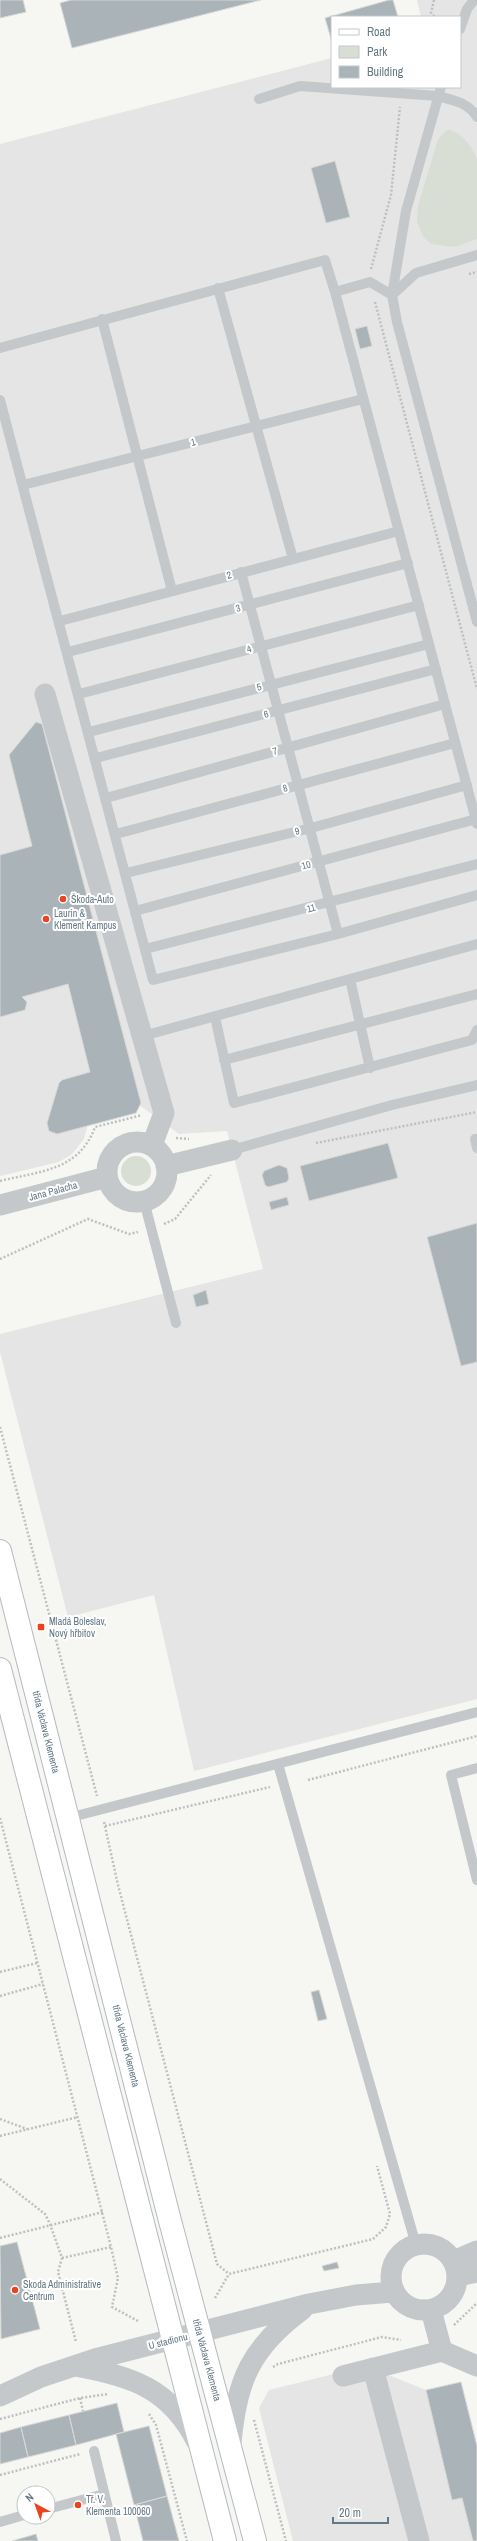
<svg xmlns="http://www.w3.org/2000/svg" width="477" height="2541" font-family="'Archivo Narrow',sans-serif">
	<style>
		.built { fill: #e4e5e4 }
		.green { fill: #d8ded4 }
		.building { fill: #aab3b8; stroke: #d8d8d5 }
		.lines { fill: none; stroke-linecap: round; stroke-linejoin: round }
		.secondary-casing { stroke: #b4babe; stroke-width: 24 }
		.path { stroke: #bdc0c2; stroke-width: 2.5; stroke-dasharray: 2 2; stroke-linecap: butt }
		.lane { stroke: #c4c8cb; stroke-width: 10 }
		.street { stroke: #c4c8cb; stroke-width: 21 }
		.secondary { stroke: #fff; stroke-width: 22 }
		.poi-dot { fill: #ea431f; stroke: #fff; stroke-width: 1.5 }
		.labels { text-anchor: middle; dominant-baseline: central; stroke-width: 4; stroke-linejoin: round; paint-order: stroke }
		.street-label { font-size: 10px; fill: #647885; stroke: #fff }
		.poi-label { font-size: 10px; fill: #647885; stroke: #fff; text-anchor: start }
	</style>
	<rect width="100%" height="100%" fill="#f6f6f3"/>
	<path class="built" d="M 417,0 L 477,0 L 477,1699 L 194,1771 L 154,1595 L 68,1617 L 0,1352 L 0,1334 L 263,1269 L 227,1131 L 179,1134 L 131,1099 L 91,1112 L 84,1139 L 72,1154 L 59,1162 L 0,1176 L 0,144 L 332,58 L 332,87 L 460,87 L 460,17 L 421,17 Z
		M 366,2366 L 426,2390 L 461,2382 L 477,2541 L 293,2541 L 259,2408 L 269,2390 Z"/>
	<path class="green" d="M 447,130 C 461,131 472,146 477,159 C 477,171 477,223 477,239 L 454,247 L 431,244 L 423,236 L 417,222 L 418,206 L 438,139 Z
		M121 1171a15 15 0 1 1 30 0a15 15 0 1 1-30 0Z"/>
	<path class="building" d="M 0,0 L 23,0 L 26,12 L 0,18 Z
		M 71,0 L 261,0 L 72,48 L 60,3 Z
		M 389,0 L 393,0 L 398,17 L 332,17 L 332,42 L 325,18 Z
		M 335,161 L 350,217 L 326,223 L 311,168 Z
		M 367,326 L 372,346 L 360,349 L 355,329 Z
		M 36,722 L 42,724 L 141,1103 L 136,1113 L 57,1134 L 49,1131 L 47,1123 L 59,1083 L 62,1080 L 90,1072 L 68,984 L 22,997 L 27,1002 L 25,1010 L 0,1017 L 0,855 L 32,846 L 9,755 Z
		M 388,1143 L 398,1178 L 309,1201 L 300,1166 Z
		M 279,1165 L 287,1168 L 289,1178 L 287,1182 L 268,1187 L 265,1185 L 262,1175 L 264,1171 Z
		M 287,1197 L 289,1205 L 271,1210 L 269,1202 Z
		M 477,1223 L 477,1362 L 461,1366 L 427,1237 Z
		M 206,1290 L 209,1304 L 196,1307 L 193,1295 Z
		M 319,1990 L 327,2019 L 318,2021 L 311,1992 Z
		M 17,2242 L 40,2329 L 1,2339 L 0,2246 Z
		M 337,2262 L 339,2268 L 324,2271 L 322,2266 Z
		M 461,2382 L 477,2446 L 477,2541 L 473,2541 L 462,2498 L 452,2500 L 426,2390 Z
		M 117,2403 L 124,2432 L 76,2445 L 69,2415 Z
		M 69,2415 L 76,2445 L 28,2457 L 21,2427 Z
		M 149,2426 L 167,2496 L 134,2505 L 116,2434 Z
		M 21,2427 L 28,2457 L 0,2464 L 0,2433 Z
		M 167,2496 L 179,2541 L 143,2541 L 134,2505 Z
		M 36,2534 L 38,2541 L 12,2541 Z"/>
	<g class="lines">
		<g class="secondary-casing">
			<path id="secondary" d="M 0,1551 L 169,2217 L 255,2541
				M 0,1669 L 225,2541"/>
		</g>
		<path class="path" d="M 434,0 L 431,13 L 435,17
			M 371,269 L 391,195 L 400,107
			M 469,274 L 477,272
			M 375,302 L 477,689
			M 176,1138 L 189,1139
			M 316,1143 L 477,1112
			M 0,1181 C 40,1171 79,1171 95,1127 L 142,1115
			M 164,1224 L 175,1219 L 211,1175
			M 0,1259 L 88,1219 L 129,1234 L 138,1232
			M 0,1427 L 97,1796
			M 308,1780 L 477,1736
			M 0,1818 L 111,2247 L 118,2278 L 112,2307 L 138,2321
			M 104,1822 L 118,1885 L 217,2264 L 229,2274
			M 105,1826 L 270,1787
			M 0,1972 L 37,1963
			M 0,1996 L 43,1984
			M 0,2119 L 27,2129
			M 0,2136 L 78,2117
			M 0,2179 L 45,2214 L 50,2224 L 62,2258 L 58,2272 L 76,2342
			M 0,2238 L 103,2212
			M 62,2258 L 111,2247
			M 215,2298 L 229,2274 L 373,2239 L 386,2227 L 390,2214 L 377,2166
			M 454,2325 L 477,2303
			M 273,2367 L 278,2364 L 382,2337 L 401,2340
			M 80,2398 L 83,2411
			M 149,2414 L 156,2425 L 187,2541
			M 0,2419 L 80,2398 L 108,2394
			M 254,2420 L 286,2541
			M 0,2475 L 80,2454"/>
		<path class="lane" d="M 460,29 L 467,9 L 474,0
			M 441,87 L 406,211 L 392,295 L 370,282 L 335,292 L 477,824
			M 259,99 L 300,86 L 438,96 C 453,100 469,103 477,117
			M 477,255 L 416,273 L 392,295 L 397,322 L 477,622
			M 218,288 L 293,559
			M 102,319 L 172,591
			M 0,348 L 325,260 L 335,292
			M 0,400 L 153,980 L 338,934 L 477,895
			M 23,485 L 363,399
			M 241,572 L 338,934
			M 60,621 L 399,531
			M 68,652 L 408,563
			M 79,694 L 419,605
			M 89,732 L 429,644
			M 96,758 L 436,669
			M 106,798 L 445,704
			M 116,834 L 455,743
			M 126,873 L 311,828 L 467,785
			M 135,911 L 476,819
			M 145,949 L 477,864
			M 350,979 L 370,1068
			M 215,1017 L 234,1103 L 472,1040 L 477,1030
			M 143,1036 L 477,944
			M 224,1060 L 477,994
			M 477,1139 L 475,1139 L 477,1148
			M 232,1150 L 392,1105 L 477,1085
			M 144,1201 L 176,1323
			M 278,1764 L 416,2245
			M 477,1768 L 451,1775 L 477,1880
			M 68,1818 L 477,1712
			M 94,2451 L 116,2541
			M 48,2509 L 104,2494
			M 0,2522 L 24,2515"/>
		<path class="street" d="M 45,694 L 164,1113 L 152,1145
			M107 1172a30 30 0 1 1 60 0a30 30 0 1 1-60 0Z
			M 166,1166 L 232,1150
			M 0,1205 L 107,1177
			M391 2277a33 33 0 1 1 66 0a33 33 0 1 1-66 0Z
			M 454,2261 L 477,2251
			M 458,2276 L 477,2272
			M 431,2310 L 442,2351 L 477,2366
			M 75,2366 C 131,2376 170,2388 197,2442
			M 373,2368 L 419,2541
			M 343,2376 L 442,2351
			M 0,2396 L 41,2377 L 95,2359 L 309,2304 L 356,2295 L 393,2292
			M 231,2444 C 236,2381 251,2347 303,2309"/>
		<use href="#secondary" class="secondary"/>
	</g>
	<g class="poi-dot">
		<circle cx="63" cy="899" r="4"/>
		<circle cx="46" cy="919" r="4"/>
		<rect x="37" y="1623" width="8" height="8" rx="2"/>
		<circle cx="15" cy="2290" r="4"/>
		<circle cx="78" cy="2505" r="4"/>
	</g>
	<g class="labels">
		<g class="street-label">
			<text transform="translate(193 442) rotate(-14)">1</text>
			<text transform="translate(229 575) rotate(-15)">2</text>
			<text transform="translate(238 608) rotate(-15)">3</text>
			<text transform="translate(249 649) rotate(-15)">4</text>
			<text transform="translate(259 687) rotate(-15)">5</text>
			<text transform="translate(266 714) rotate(-14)">6</text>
			<text transform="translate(275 751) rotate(-15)">7</text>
			<text transform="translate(285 788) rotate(-15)">8</text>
			<text transform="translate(297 831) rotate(-14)">9</text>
			<text transform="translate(306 865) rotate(-15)">10</text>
			<text transform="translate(311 908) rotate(-14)">11</text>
			<text transform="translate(53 1191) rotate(-15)">Jana Palacha</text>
			<text transform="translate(46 1732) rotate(76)">třída Václava Klementa</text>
			<text transform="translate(126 2046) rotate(76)">třída Václava Klementa</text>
			<text transform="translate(168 2341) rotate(-14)">U stadionu</text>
			<text transform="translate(207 2360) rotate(75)">třída Václava Klementa</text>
		</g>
		<g class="poi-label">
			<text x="71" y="899">Škoda-Auto</text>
			<text x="54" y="913">Laurin &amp;<tspan x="54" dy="12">Klement Kampus</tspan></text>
			<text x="49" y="1621">Mladá Boleslav,<tspan x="49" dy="12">Nový hřbitov</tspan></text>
			<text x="23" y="2284">Skoda Administrative<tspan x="23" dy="12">Centrum</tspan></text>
			<text x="86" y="2499">Tř. V.<tspan x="86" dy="12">Klementa 100060</tspan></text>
		</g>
	</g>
	<rect x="331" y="16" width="130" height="72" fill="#ffffff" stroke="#c1c9ce"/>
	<rect x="339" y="29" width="20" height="6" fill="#ffffff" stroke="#c1c9ce"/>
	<text x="367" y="36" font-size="12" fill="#647885">Road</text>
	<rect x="339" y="46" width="20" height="12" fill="#d8ded4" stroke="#c1c9ce"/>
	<text x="367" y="56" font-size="12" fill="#647885">Park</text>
	<rect x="339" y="66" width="20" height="12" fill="#aab3b8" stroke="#c1c9ce"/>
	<text x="367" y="76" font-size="12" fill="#647885">Building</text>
	<g transform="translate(36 2505) rotate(319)"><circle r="19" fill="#ffffff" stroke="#c1c9ce"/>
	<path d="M0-3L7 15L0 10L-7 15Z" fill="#ea431f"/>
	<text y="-6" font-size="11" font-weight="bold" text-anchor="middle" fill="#647885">N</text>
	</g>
	<path d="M333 2517v6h55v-6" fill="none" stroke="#647885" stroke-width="2"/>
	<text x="339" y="2517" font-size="12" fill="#647885" stroke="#ffffff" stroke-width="3" paint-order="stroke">20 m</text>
</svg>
